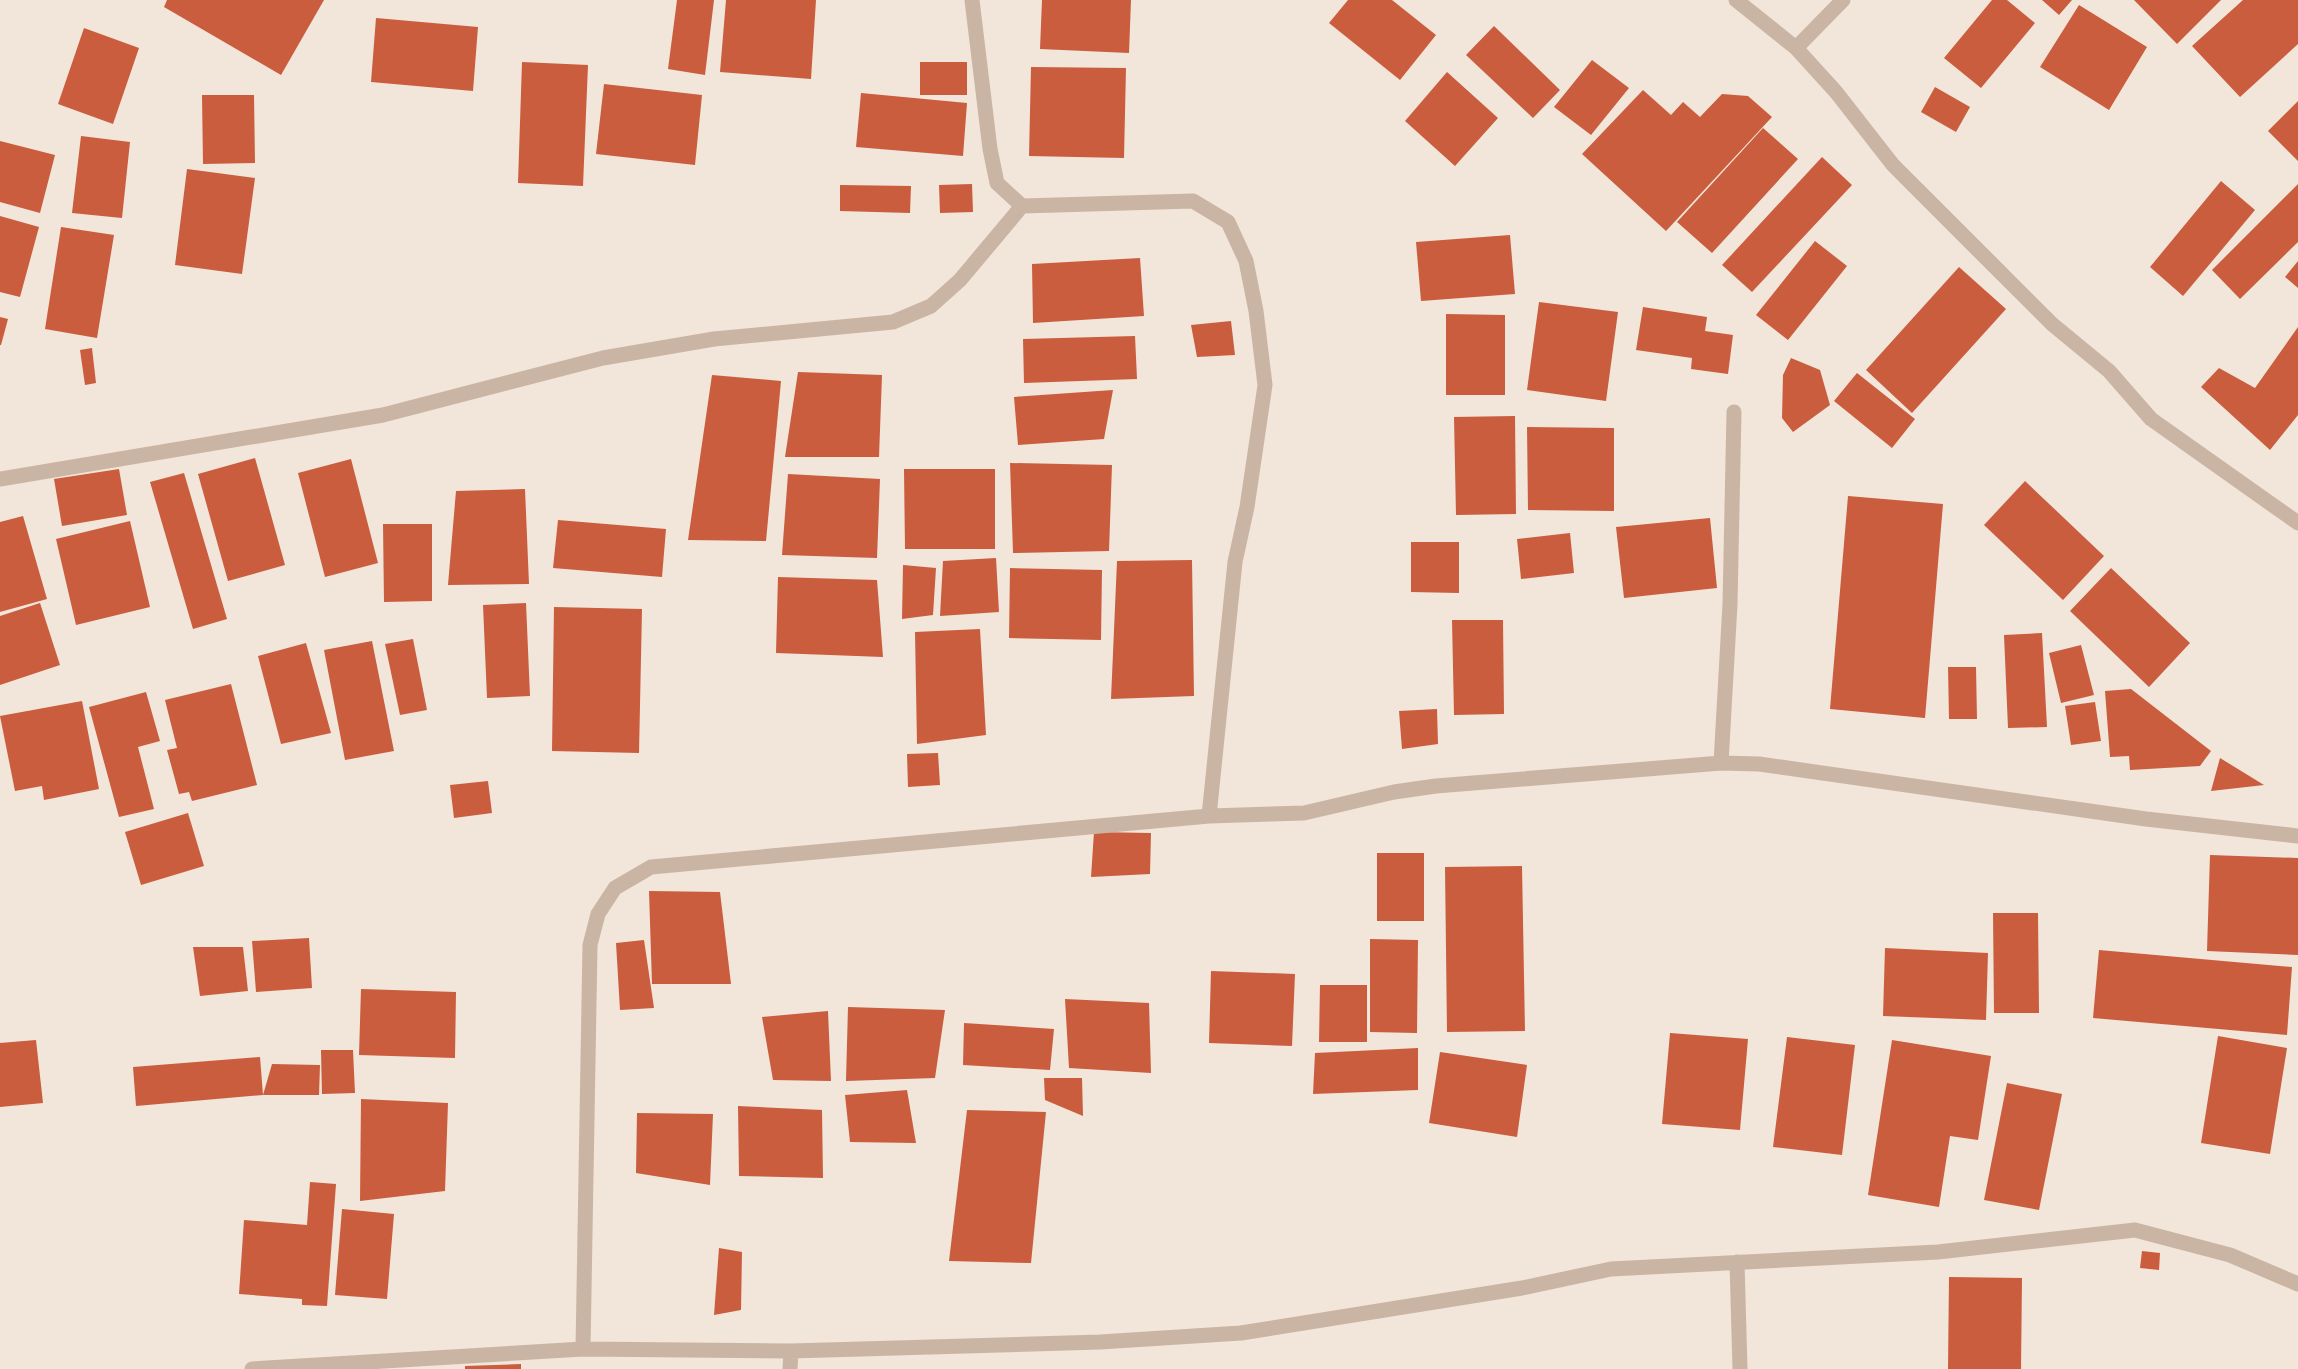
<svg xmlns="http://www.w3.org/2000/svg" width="2298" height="1369" font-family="'Exo 2',sans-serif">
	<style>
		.building { fill: #ca5d3e }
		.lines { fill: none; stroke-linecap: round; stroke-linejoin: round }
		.minor { stroke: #cab5a4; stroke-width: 15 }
	</style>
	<rect width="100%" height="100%" fill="#f2e5d9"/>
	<path class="building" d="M 167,0 L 324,0 L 281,75 L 164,7 Z
		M 677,0 L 714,0 L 705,75 L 668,69 Z
		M 726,0 L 816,0 L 811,79 L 720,72 Z
		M 1042,0 L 1131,0 L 1129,53 L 1040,49 Z
		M 1348,0 L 1392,0 L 1436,35 L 1400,80 L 1329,23 Z
		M 1992,0 L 2007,0 L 2035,23 L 1981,88 L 1944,58 Z
		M 2042,0 L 2072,0 L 2059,15 Z
		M 2134,0 L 2221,0 L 2177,44 Z
		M 2243,0 L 2298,0 L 2298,44 L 2240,97 L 2192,46 Z
		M 2079,5 L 2147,47 L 2109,110 L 2040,67 Z
		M 376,18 L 478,27 L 473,91 L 371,82 Z
		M 1494,26 L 1560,90 L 1533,118 L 1466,55 Z
		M 84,28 L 139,48 L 113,124 L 58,104 Z
		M 1592,60 L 1629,88 L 1591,135 L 1554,107 Z
		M 522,62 L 588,65 L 583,186 L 518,183 Z
		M 920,62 L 967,62 L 967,95 L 920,95 Z
		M 1031,67 L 1126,68 L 1124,158 L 1029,156 Z
		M 1447,72 L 1498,118 L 1455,166 L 1405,121 Z
		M 604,84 L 702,95 L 695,165 L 596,154 Z
		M 1935,87 L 1970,107 L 1956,132 L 1921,112 Z
		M 1643,90 L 1671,115 L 1683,102 L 1700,117 L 1722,94 L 1748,96 L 1772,117 L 1666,231 L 1582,154 Z
		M 861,93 L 967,103 L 963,156 L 856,147 Z
		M 202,95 L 254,95 L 255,163 L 203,164 Z
		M 2298,101 L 2298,161 L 2268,131 Z
		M 1763,128 L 1798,159 L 1712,253 L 1677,222 Z
		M 81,136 L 130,142 L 122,218 L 72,213 Z
		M 0,141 L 55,155 L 40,213 L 0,202 Z
		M 1822,157 L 1852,185 L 1752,292 L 1722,265 Z
		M 187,169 L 255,178 L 242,274 L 175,265 Z
		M 2221,181 L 2255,210 L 2183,296 L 2150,267 Z
		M 972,184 L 973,212 L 940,213 L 939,185 Z
		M 2298,184 L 2298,242 L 2240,299 L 2212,270 Z
		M 840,185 L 911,186 L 910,213 L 840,211 Z
		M 0,216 L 39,227 L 20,297 L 0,292 Z
		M 61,227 L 114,235 L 97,338 L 45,329 Z
		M 1510,235 L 1515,294 L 1421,301 L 1416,242 Z
		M 1815,241 L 1847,266 L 1788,340 L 1756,315 Z
		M 1140,258 L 1144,316 L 1033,323 L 1032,264 Z
		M 2298,261 L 2298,288 L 2285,277 Z
		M 1959,267 L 2006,309 L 1912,413 L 1866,370 Z
		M 1539,302 L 1618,312 L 1606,401 L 1527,390 Z
		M 1643,307 L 1707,317 L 1705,331 L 1733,335 L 1728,374 L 1691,369 L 1692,358 L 1636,350 Z
		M 1446,314 L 1505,315 L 1505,395 L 1446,395 Z
		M 0,317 L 8,319 L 1,345 L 0,345 Z
		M 1231,321 L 1235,355 L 1197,357 L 1191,325 Z
		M 2298,327 L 2298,415 L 2270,450 L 2201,387 L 2219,368 L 2255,388 Z
		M 1135,336 L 1137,379 L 1024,383 L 1023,339 Z
		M 92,348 L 96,383 L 85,385 L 80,350 Z
		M 1791,358 L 1820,370 L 1830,405 L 1793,432 L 1782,418 L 1783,375 Z
		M 798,372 L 882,375 L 879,457 L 785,457 Z
		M 1857,373 L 1915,419 L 1892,448 L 1834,401 Z
		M 712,375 L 781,381 L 766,541 L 688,540 Z
		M 1113,390 L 1104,439 L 1018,445 L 1014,397 Z
		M 1515,416 L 1516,514 L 1456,515 L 1454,417 Z
		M 1527,427 L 1614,428 L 1614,511 L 1528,510 Z
		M 255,458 L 285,565 L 228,581 L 198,474 Z
		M 351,459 L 378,563 L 325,577 L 298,473 Z
		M 1010,463 L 1112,465 L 1109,551 L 1013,553 Z
		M 119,469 L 127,515 L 62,526 L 54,479 Z
		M 904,469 L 995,469 L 995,549 L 905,549 Z
		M 184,473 L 227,619 L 193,629 L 150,482 Z
		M 788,474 L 880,479 L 877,558 L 782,555 Z
		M 2025,481 L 2104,556 L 2063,600 L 1984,525 Z
		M 525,489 L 529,584 L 448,585 L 456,491 Z
		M 1848,496 L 1943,504 L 1925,718 L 1830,709 Z
		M 23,516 L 47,599 L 0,612 L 0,522 Z
		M 1710,518 L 1717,588 L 1624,598 L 1616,527 Z
		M 558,520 L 666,529 L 662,577 L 553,568 Z
		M 130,521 L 150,607 L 76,625 L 56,539 Z
		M 383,524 L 432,524 L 432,601 L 384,602 Z
		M 1570,533 L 1574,573 L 1521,579 L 1517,539 Z
		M 1411,542 L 1459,542 L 1459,593 L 1411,592 Z
		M 996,558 L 999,612 L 940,616 L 943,561 Z
		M 1192,560 L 1194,696 L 1111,699 L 1117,561 Z
		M 903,565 L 936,568 L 933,615 L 902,619 Z
		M 1010,568 L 1102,570 L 1101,640 L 1009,638 Z
		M 2111,568 L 2190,643 L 2149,687 L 2070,611 Z
		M 778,577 L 877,580 L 883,657 L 776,653 Z
		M 40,603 L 60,665 L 0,685 L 0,616 Z
		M 526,603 L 530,696 L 487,698 L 483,605 Z
		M 554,607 L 642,609 L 639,753 L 552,751 Z
		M 1452,620 L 1503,620 L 1504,714 L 1454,715 Z
		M 980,629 L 986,735 L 917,744 L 915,632 Z
		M 2042,633 L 2047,727 L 2008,728 L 2004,635 Z
		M 413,639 L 427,710 L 400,715 L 385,644 Z
		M 372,641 L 394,751 L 345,760 L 324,650 Z
		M 306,643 L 331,733 L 281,744 L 258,656 Z
		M 2081,645 L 2094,695 L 2061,703 L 2049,653 Z
		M 1948,667 L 1976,667 L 1977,719 L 1949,719 Z
		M 231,684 L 257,785 L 192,801 L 189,792 L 179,794 L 167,750 L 177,748 L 165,700 Z
		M 2131,689 L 2211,751 L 2200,766 L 2130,770 L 2129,756 L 2110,757 L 2105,691 Z
		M 146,692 L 160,741 L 138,747 L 154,809 L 119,817 L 89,707 Z
		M 82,701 L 99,789 L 44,800 L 42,786 L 15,791 L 0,716 Z
		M 2095,702 L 2101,741 L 2071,745 L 2065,706 Z
		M 1437,709 L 1438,744 L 1402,749 L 1399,711 Z
		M 938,753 L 940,785 L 908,787 L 907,754 Z
		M 2220,758 L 2264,785 L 2211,791 Z
		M 488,781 L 492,813 L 454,818 L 450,785 Z
		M 188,813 L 204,866 L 141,885 L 125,832 Z
		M 1094,832 L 1151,833 L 1150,874 L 1091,877 Z
		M 1377,853 L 1424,853 L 1424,921 L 1377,921 Z
		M 2210,855 L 2298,858 L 2298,955 L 2207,951 Z
		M 1522,866 L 1525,1031 L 1447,1032 L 1445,867 Z
		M 649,891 L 720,892 L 731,984 L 652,984 Z
		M 1993,913 L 2038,913 L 2039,1013 L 1994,1013 Z
		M 309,938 L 312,988 L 256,992 L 252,941 Z
		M 1370,939 L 1418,940 L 1417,1033 L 1370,1032 Z
		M 644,940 L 654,1008 L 620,1010 L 616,943 Z
		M 193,947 L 243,947 L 248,991 L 200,996 Z
		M 1885,948 L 1988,953 L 1986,1020 L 1883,1016 Z
		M 2099,950 L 2292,967 L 2287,1035 L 2093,1018 Z
		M 1211,971 L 1295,974 L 1292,1046 L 1209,1043 Z
		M 1320,985 L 1367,985 L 1367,1042 L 1319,1042 Z
		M 361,989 L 456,992 L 455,1058 L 359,1055 Z
		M 1065,999 L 1149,1003 L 1151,1073 L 1069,1068 Z
		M 848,1007 L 945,1010 L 935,1078 L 846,1081 Z
		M 828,1011 L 831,1081 L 773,1080 L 762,1017 Z
		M 964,1023 L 1054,1029 L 1050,1070 L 963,1065 Z
		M 1670,1033 L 1748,1039 L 1740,1130 L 1662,1124 Z
		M 2218,1036 L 2287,1048 L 2270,1154 L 2201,1143 Z
		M 1787,1037 L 1855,1045 L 1842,1155 L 1773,1147 Z
		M 36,1040 L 43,1103 L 0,1107 L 0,1043 Z
		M 1892,1040 L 1991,1056 L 1978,1140 L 1950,1136 L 1939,1207 L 1868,1195 Z
		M 1418,1048 L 1418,1090 L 1313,1094 L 1315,1053 Z
		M 321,1050 L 353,1050 L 355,1093 L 322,1094 Z
		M 1440,1052 L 1527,1065 L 1517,1137 L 1429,1123 Z
		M 260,1057 L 263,1095 L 136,1106 L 133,1067 Z
		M 272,1064 L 320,1065 L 319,1095 L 263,1095 Z
		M 1044,1078 L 1082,1078 L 1083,1116 L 1045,1100 Z
		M 2007,1083 L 2062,1094 L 2039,1210 L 1984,1200 Z
		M 907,1090 L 916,1143 L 850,1142 L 845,1095 Z
		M 361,1099 L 448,1103 L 445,1191 L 360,1201 Z
		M 738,1106 L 822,1110 L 823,1178 L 739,1176 Z
		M 967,1110 L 1046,1112 L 1031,1263 L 949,1261 Z
		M 637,1113 L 713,1114 L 710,1185 L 636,1173 Z
		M 310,1182 L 336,1184 L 327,1306 L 302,1305 L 302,1299 L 239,1294 L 244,1220 L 307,1225 Z
		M 342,1209 L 394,1214 L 387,1299 L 335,1295 Z
		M 719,1248 L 742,1252 L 741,1310 L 714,1315 Z
		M 2142,1251 L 2160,1253 L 2159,1270 L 2140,1268 Z
		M 1949,1277 L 2022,1278 L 2021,1369 L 1948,1369 Z
		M 521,1364 L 521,1369 L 465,1369 L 465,1366 Z"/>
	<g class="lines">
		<path class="minor" d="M 972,0 L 990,149 L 997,183 L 1022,206
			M 1736,0 L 1796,48 L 1836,92 L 1893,165 L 2052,324 L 2109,371 L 2151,419 L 2298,523
			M 1796,48 L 1843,0
			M 0,479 L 383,415 L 603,358 L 714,339 L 893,322 L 931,306 L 960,280 L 1022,206 L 1193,201 L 1228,222 L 1246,261 L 1256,311 L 1265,385 L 1247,507 L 1235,562 L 1209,816
			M 1721,763 L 1730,604 L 1734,412
			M 1737,1262 L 1740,1369
			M 583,1349 L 590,945 L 598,914 L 615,888 L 651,867 L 1209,816 L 1304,813 L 1394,792 L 1436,786 L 1721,763 L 1759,764 L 2146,819 L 2298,836
			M 252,1369 L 583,1349 L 791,1351 L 1100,1342 L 1241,1333 L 1522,1288 L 1611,1269 L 1938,1252 L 2135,1230 L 2230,1255 L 2298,1284
			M 790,1369 L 791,1351"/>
	</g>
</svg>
